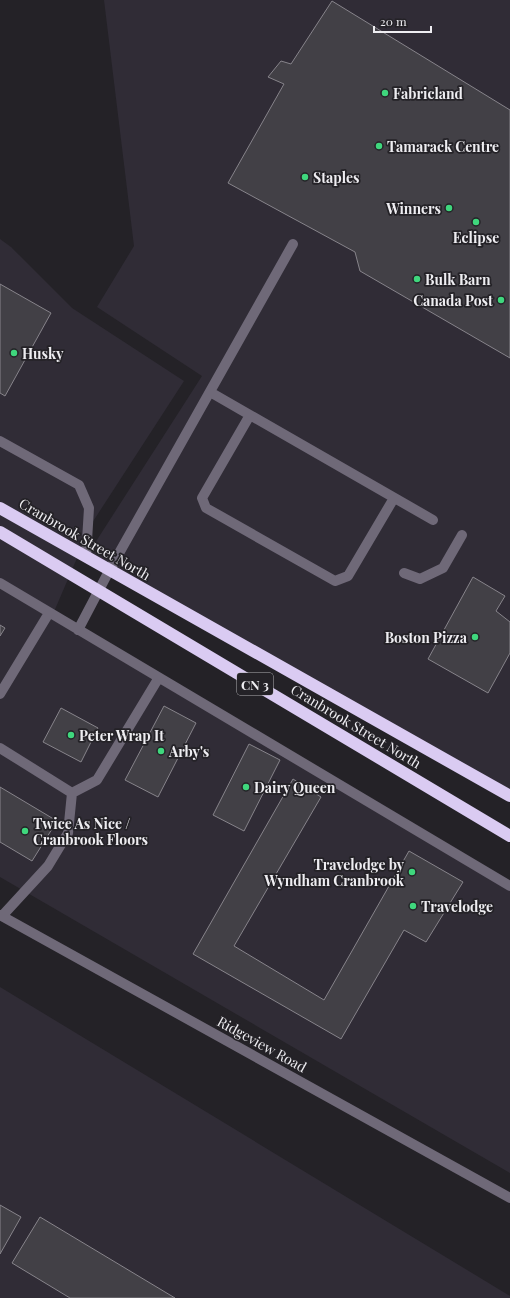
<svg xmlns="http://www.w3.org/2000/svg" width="510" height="1298" font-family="'Playfair Display',serif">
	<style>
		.built { fill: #302c36 }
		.building { fill: #424046; stroke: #87848b }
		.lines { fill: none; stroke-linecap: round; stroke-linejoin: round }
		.minor { stroke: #6f6978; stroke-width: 10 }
		.highway { stroke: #dacbf2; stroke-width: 12 }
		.poi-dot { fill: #3fd77d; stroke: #242227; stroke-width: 1.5 }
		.labels { text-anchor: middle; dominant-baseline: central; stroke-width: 3.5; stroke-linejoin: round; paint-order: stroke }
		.shield { fill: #242227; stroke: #b1b0b4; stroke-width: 1 }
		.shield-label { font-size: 13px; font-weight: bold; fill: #eeedf1 }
		.poi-label { font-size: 14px; font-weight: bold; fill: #eeedf1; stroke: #242227; text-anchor: start }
		.street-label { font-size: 14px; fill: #eeedf1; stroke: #242227 }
	</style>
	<rect width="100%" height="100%" fill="#242227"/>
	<path class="built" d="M 104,0 L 510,0 L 510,797 L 86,557 L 202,376 L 97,307 L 134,246 Z
		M 0,239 L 11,247 L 72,308 L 184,381 L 92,523 L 53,614 L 510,884 L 510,1173 L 0,877 Z
		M 0,987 L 510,1296 L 510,1298 L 0,1298 Z"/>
	<path class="building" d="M 332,1 L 510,110 L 510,358 L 360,271 L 355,252 L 228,183 L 284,84 L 268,77 L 281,61 L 291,64 Z
		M 0,284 L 51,313 L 5,396 L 0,393 Z
		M 473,577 L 505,596 L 496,611 L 510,622 L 510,653 L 488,693 L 428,659 Z
		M 0,625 L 5,628 L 0,636 Z
		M 164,706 L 196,723 L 158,797 L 125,780 Z
		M 61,708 L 98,728 L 81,762 L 43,742 Z
		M 249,744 L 280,760 L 244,831 L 213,815 Z
		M 293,779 L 321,797 L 234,946 L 324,1000 L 409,851 L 463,882 L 426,942 L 404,930 L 341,1039 L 193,954 Z
		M 0,787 L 57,821 L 32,861 L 0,842 Z
		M 0,1205 L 21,1217 L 0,1254 Z
		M 40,1217 L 175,1298 L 70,1298 L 12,1263 Z"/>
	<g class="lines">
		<path class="minor" d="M 210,392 L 433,520
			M 250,415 L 202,498 L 206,508 L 335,581 L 348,576 L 394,498
			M 0,441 L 79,485 L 89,508 L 86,557
			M 404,573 L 420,579 L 443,568 L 462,535
			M 0,583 L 510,886
			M 78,630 L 109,571 L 293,244
			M 0,694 L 49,613
			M 0,748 L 72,793 L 97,780 L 158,679
			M 0,915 L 510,1198
			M 2,916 L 48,866 L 68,833 L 72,793"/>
		<path class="highway" d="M 0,508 L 510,796
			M 0,532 L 510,836"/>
	</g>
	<g class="poi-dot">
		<circle cx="385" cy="93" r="4"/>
		<circle cx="379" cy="146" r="4"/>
		<circle cx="305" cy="177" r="4"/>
		<circle cx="449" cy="208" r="4"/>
		<circle cx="476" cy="222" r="4"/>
		<circle cx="417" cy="279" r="4"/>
		<circle cx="501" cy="300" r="4"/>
		<circle cx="14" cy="353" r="4"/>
		<circle cx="475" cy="637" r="4"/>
		<circle cx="71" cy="735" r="4"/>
		<circle cx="161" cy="751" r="4"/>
		<circle cx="246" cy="787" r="4"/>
		<circle cx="25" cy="831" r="4"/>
		<circle cx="412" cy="872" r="4"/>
		<circle cx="413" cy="906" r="4"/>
	</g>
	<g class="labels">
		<rect class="shield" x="237" y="673" width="36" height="22" rx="3"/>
		<g class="shield-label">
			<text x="255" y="684">CN 3</text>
		</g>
		<g class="poi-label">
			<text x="393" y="93">Fabricland</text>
			<text x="387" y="146">Tamarack Centre</text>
			<text x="313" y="177">Staples</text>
			<text x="441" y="208" text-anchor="end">Winners</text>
			<text x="476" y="237" text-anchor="middle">Eclipse</text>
			<text x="425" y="279">Bulk Barn</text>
			<text x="493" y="300" text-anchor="end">Canada Post</text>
			<text x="22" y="353">Husky</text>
			<text x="467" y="637" text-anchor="end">Boston Pizza</text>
			<text x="79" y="735">Peter Wrap It</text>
			<text x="169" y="751">Arby's</text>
			<text x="254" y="787">Dairy Queen</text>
			<text x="33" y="823">Twice As Nice /<tspan x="33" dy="16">Cranbrook Floors</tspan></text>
			<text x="404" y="864" text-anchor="end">Travelodge by<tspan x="404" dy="16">Wyndham Cranbrook</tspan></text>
			<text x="421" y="906">Travelodge</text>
		</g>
		<g class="street-label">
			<text transform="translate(85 539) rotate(30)">Cranbrook Street North</text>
			<text transform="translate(356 726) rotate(31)">Cranbrook Street North</text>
			<text transform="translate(262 1044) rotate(29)">Ridgeview Road</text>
		</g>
	</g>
	<path d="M374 26v6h57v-6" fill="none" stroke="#eeedf1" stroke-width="2"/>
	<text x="380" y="26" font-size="12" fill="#eeedf1" stroke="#242227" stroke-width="3" paint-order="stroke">20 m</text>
</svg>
